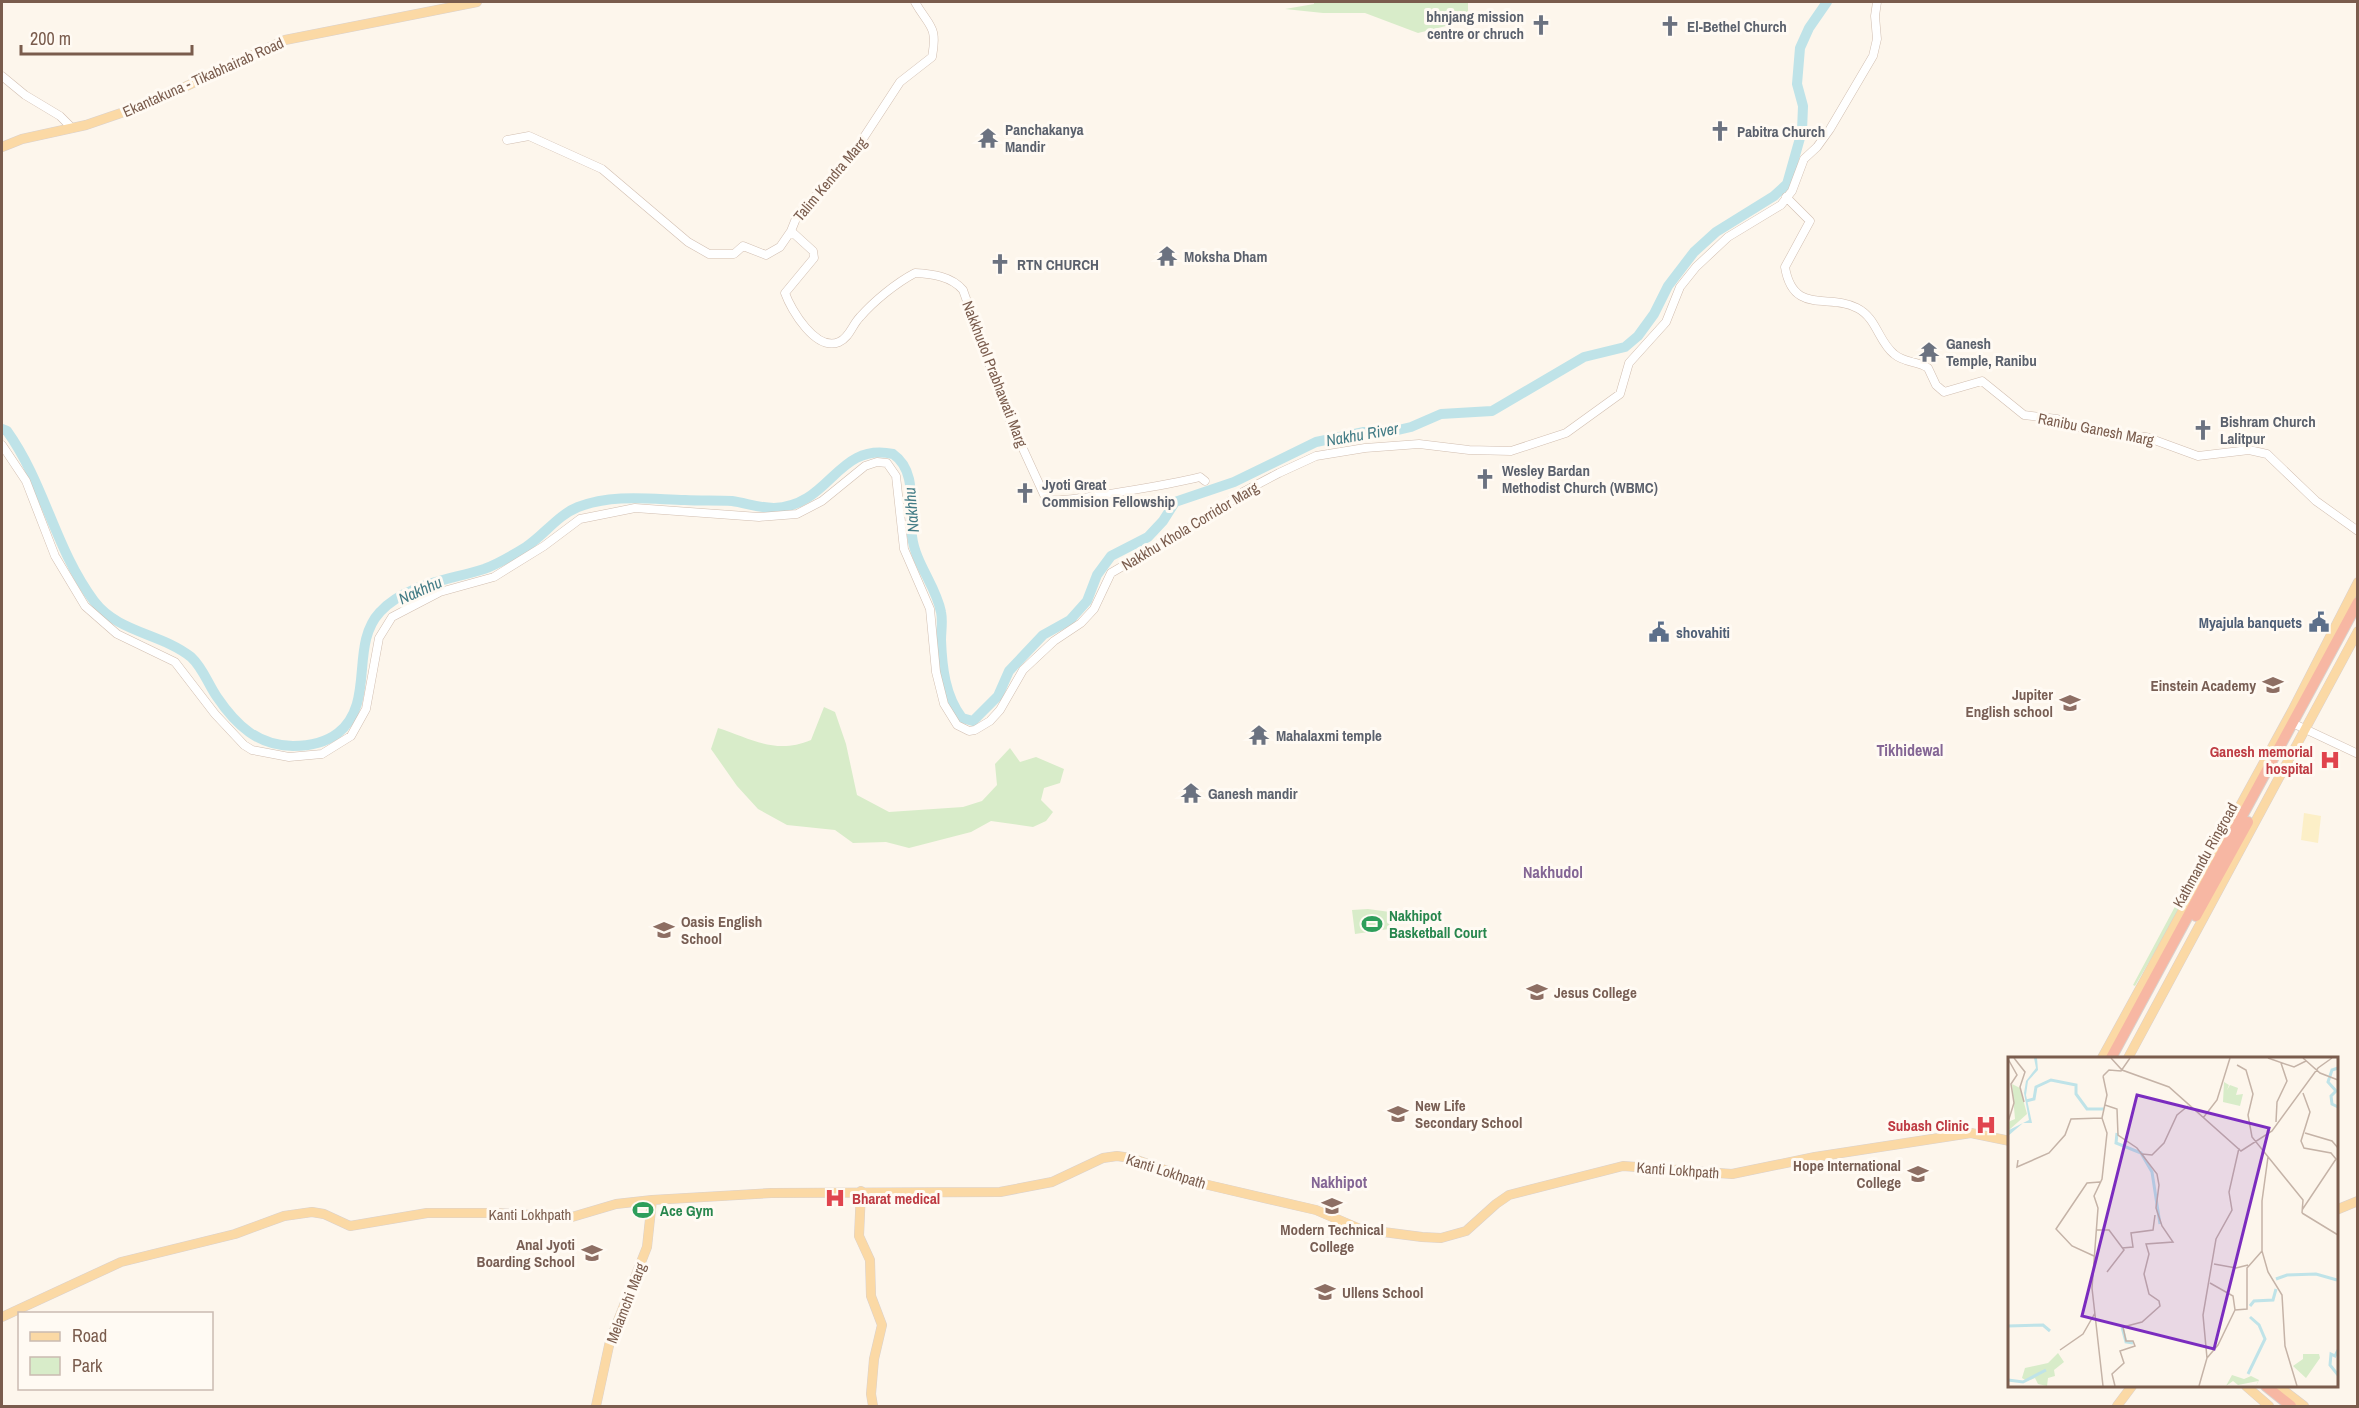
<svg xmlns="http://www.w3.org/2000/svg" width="2359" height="1408" font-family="'Archivo Narrow',sans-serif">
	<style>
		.green { fill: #d8ecc9 }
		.sand { fill: #fcefc7 }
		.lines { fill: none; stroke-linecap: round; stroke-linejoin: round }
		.river { stroke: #bfe3e8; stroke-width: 10 }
		.minor-casing { stroke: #d1beb0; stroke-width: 9 }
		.major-casing { stroke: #dad1cd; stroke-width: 10 }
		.highway-casing { stroke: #dad1cd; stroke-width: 12 }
		.minor { stroke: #fff; stroke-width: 8 }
		.major { stroke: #fbd9a5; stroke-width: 9 }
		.highway { stroke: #f7b7a3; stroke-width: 10 }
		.labels { text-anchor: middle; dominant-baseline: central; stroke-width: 6; stroke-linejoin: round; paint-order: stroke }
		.worship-label { font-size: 15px; font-weight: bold; fill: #5b616d; stroke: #fffaf3; text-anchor: start }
		.street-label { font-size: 15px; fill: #7a5c4d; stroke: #fffaf3 }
		.service-label { font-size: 15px; font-weight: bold; fill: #4e5e75; stroke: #fffaf3; text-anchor: end }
		.education-label { font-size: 15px; font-weight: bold; fill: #785e54; stroke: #fffaf3; text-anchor: end }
		.health-label { font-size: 15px; font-weight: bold; fill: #be3a42; stroke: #fffaf3; text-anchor: end }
		.leisure-label { font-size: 15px; font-weight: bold; fill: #27864d; stroke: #fffaf3; text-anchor: start }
		.water-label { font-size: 16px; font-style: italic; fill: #437c86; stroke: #fffaf3 }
		.neighbourhood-label { font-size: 16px; font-weight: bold; fill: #846695; stroke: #fffaf3 }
		.inset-river { fill: none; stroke: #bfe3e8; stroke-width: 3 }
		.inset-road { fill: none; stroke: #c5b3a7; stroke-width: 1.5 }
		.view { fill: #7b2cbf; fill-opacity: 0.15; stroke: #7b2cbf; stroke-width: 3 }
		.inset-edge { fill: none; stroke: #7a5c4d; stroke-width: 3 }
	</style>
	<rect width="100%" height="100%" fill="#fdf6ec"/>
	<path class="green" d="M 1314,2 L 1468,2 L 1468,11 L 1454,24 L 1418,33 L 1365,13 L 1323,13 L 1285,9 L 1314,4 Z
		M 824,707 L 835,712 L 846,744 L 857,795 L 889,812 L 963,807 L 982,801 L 997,785 L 995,764 L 1010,748 L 1020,762 L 1036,757 L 1064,769 L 1060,783 L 1044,788 L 1041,800 L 1053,812 L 1046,821 L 1033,827 L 991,821 L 971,832 L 909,848 L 886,842 L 853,843 L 835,830 L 787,825 L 758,809 L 737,786 L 711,749 L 718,728 C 752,739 776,755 811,740 Z
		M 2203,860 L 2206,864 L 2135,986 L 2133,985 L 2193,873 Z
		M 1368,909 L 1390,912 L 1389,929 L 1355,934 L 1352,910 Z"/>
	<path class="sand" d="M 2304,813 L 2321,816 L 2318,843 L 2301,840 Z"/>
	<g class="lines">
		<path class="river" d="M 2,429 L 7,431 C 45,484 55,549 94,601 C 118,633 161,633 191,657 C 203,668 208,684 217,697 C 236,725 258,746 293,746 C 309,746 325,743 338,733 C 376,703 349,645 380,612 C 405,584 450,580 484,569 C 498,564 513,555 526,547 C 544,535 558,515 578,507 C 613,494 648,499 685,500 C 700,501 717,500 732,501 C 746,503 759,508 774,508 C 831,506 836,442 893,454 C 919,472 908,509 912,536 C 915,563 936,586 941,612 C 943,621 941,631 941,640 C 942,667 945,696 962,718 L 973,721 L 998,696 L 1009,671 L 1043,635 L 1070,620 L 1087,601 L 1097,575 L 1111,556 L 1148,537 L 1163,521 L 1175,502 L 1234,482 L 1316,442 L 1364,432 L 1385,433 L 1411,427 L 1441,414 L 1492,411 L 1584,357 L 1625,347 L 1638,336 L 1654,314 L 1668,286 L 1694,252 L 1716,232 L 1774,196 L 1787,184 L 1802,131 L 1803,106 L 1797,84 L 1800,48 L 1809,28 L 1827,2"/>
		<g class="minor-casing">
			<path id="minor" d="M 2,76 L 25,95 L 60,116 L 72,128
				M 507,140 L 529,136 L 602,169 L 688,242 L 709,254 L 734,254 L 743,246 L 766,255 L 780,247 L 791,231 L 797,216 L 849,160 L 900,82 L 932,57 C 938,25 929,27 915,2
				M 1786,197 L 1810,221 L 1785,267 C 1793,316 1830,293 1857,308 C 1877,318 1878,341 1894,354 C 1904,363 1918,361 1928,368 L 1936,385 L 1944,392 L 1982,381 L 2024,415 L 2057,419 L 2089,431 L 2109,435 L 2146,437 L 2198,456 L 2249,450 L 2267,454 L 2316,501 L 2358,531
				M 791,231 L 813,251 L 814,258 L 785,293 C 791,310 816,352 839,342 C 850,337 852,325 860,317 C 874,301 896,283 915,273 C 932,274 951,276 963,290 L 1007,414 L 1046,499 C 1058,505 1181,482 1200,477 L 1205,481
				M 2,445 L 26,481 L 55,556 L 85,606 L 117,634 L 175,662 L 215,714 L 244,745 L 252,750 L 289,757 L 322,754 L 351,736 L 366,709 L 379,638 L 392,617 L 440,592 L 494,577 L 544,546 L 580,519 L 635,508 L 759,517 L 797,514 L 822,501 L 865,466 L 877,462 L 887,463 L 896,476 L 904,549 L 930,609 L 936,672 L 944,704 L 957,725 L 969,731 L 975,730 L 990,721 L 1000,710 L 1023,670 L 1054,641 L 1081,623 L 1094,609 L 1111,573 L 1214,513 L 1243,492 L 1279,473 L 1316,456 L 1365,448 L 1419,444 L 1469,450 L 1511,451 L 1566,433 L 1620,394 L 1629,363 L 1666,322 L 1680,287 L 1696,267 L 1728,237 L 1781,205 L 1792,191 L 1804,159 L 1817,147 L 1830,129 L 1873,56 L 1877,39 L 1875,16 L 1877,2
				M 2288,721 L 2358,754"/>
		</g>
		<g class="major-casing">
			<path id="major" d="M 2,147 L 22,139 L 86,125 L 124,112 L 176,91 L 285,40 L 477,2
				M 2102,1058 L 2292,711 L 2358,582
				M 2128,1058 L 2358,631
				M 861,1191 L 859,1236 L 870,1260 L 871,1296 L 882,1325 L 874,1359 L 871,1394 L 873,1406
				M 2336,1210 L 2358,1201
				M 2,1317 L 121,1262 L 235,1234 L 284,1216 L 312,1212 L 324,1214 L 350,1226 L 427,1213 L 495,1213 L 572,1217 L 616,1204 L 652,1200 L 771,1193 L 1000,1192 L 1052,1182 L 1103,1158 L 1117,1156 L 1131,1158 L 1204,1184 L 1316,1210 L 1360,1229 L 1422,1237 L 1441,1238 L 1466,1231 L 1496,1204 L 1509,1195 L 1623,1166 L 1732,1174 L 1815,1157 L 1971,1133 L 2010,1141
				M 2246,1386 L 2269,1406
				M 2278,1386 L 2304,1406
				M 596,1406 L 610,1341 L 647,1247 L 652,1200
				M 2117,1406 L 2132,1386"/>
		</g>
		<g class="highway-casing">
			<path id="highway" d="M 2196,916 L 2248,822
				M 2111,1058 L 2358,602
				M 2266,1386 L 2291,1406"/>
		</g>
		<use href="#minor" class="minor"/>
		<use href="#major" class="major"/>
		<use href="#highway" class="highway"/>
	</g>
	<defs>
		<g id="church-bare" transform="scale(1.62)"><path d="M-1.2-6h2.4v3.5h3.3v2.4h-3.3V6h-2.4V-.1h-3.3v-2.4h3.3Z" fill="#6b7280" stroke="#fffaf3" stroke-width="2.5" paint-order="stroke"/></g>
		<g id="temple-bare" transform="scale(1.62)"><path d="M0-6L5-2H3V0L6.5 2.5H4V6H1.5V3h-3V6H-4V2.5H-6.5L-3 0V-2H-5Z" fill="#6b7280" stroke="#fffaf3" stroke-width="2.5" paint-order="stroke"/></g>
		<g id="civic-bare" transform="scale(1.62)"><path d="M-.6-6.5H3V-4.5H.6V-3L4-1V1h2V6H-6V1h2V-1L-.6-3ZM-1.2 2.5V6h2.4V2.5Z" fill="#5c6f8a" stroke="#fffaf3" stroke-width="2.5" paint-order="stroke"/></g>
		<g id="university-bare" transform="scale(1.62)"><path d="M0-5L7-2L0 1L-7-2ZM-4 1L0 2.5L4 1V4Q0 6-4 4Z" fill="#8d6e63" stroke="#fffaf3" stroke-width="2.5" paint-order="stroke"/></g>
		<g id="school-bare" transform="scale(1.62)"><path d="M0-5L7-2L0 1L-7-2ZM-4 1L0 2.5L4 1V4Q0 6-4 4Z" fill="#8d6e63" stroke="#fffaf3" stroke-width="2.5" paint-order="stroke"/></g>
		<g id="hospital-bare" transform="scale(1.62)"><path d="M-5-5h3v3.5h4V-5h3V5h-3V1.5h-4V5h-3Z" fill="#e0444e" stroke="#fffaf3" stroke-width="2.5" paint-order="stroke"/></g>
		<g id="stadium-bare" transform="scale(1.62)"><path d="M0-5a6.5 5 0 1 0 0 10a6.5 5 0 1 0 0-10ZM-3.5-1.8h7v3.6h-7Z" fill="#2e9e5b" stroke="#fffaf3" stroke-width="2.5" paint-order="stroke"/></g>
	</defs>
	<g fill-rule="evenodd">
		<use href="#church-bare" x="1541" y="25"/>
		<use href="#church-bare" x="1670" y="26"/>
		<use href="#church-bare" x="1720" y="131"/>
		<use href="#temple-bare" x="988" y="138"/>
		<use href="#temple-bare" x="1167" y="256"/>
		<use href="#church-bare" x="1000" y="264"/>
		<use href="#temple-bare" x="1929" y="352"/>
		<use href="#church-bare" x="2203" y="430"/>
		<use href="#church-bare" x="1485" y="479"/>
		<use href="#church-bare" x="1025" y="493"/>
		<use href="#civic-bare" x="2319" y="622"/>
		<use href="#civic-bare" x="1659" y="632"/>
		<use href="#university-bare" x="2273" y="685"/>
		<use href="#school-bare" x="2070" y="703"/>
		<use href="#temple-bare" x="1259" y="735"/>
		<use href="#hospital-bare" x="2330" y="760"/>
		<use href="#temple-bare" x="1191" y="793"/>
		<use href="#stadium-bare" x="1372" y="924"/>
		<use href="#school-bare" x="664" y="930"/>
		<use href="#university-bare" x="1537" y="992"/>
		<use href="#school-bare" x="1398" y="1114"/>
		<use href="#hospital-bare" x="1986" y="1125"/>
		<use href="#university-bare" x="1918" y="1174"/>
		<use href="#hospital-bare" x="835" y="1198"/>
		<use href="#university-bare" x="1332" y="1206"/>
		<use href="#stadium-bare" x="643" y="1210"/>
		<use href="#school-bare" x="592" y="1253"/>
		<use href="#school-bare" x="1325" y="1292"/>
	</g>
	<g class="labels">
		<g class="worship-label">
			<text x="1524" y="16" text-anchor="end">bhnjang mission<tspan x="1524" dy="17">centre or chruch</tspan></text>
			<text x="1687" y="26">El-Bethel Church</text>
			<text x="1005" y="129">Panchakanya<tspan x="1005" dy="17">Mandir</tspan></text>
			<text x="1737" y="131">Pabitra Church</text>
			<text x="1184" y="256">Moksha Dham</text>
			<text x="1017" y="264">RTN CHURCH</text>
			<text x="1946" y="343">Ganesh<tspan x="1946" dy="17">Temple, Ranibu</tspan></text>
			<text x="2220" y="421">Bishram Church<tspan x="2220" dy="17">Lalitpur</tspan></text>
			<text x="1502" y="470">Wesley Bardan<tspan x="1502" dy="17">Methodist Church (WBMC)</tspan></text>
			<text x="1042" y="484">Jyoti Great<tspan x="1042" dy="17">Commision Fellowship</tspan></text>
			<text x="1276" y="735">Mahalaxmi temple</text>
			<text x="1208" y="793">Ganesh mandir</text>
		</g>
		<g class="street-label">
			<text transform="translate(203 77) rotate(-24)">Ekantakuna - Tikabhairab Road</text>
			<text transform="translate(830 179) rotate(-50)">Talim Kendra Marg</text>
			<text transform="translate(995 374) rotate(69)">Nakkhudol Prabhawati Marg</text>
			<text transform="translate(2096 429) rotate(11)">Ranibu Ganesh Marg</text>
			<text transform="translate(1190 526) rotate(-31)">Nakkhu Khola Corridor Marg</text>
			<text transform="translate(2205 855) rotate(-61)">Kathmandu Ringroad</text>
			<text transform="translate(1678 1170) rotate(4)">Kanti Lokhpath</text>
			<text transform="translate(1166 1171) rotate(18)">Kanti Lokhpath</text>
			<text x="530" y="1214">Kanti Lokhpath</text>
			<text transform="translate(626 1303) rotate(-69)">Melamchi Marg</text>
		</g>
		<g class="service-label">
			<text x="2302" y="622">Myajula banquets</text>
			<text x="1676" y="632" text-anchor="start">shovahiti</text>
		</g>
		<g class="education-label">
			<text x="2256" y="685">Einstein Academy</text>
			<text x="2053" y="694">Jupiter<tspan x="2053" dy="17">English school</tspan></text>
			<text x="681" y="921" text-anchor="start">Oasis English<tspan x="681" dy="17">School</tspan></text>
			<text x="1554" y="992" text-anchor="start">Jesus College</text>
			<text x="1415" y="1105" text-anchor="start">New Life<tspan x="1415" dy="17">Secondary School</tspan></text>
			<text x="1901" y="1165">Hope International<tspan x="1901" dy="17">College</tspan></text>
			<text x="1332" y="1229" text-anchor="middle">Modern Technical<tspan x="1332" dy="17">College</tspan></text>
			<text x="575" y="1244">Anal Jyoti<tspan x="575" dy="17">Boarding School</tspan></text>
			<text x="1342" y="1292" text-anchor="start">Ullens School</text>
		</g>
		<g class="health-label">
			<text x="2313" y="751">Ganesh memorial<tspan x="2313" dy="17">hospital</tspan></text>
			<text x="1969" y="1125">Subash Clinic</text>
			<text x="852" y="1198" text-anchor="start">Bharat medical</text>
		</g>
		<g class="leisure-label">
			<text x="1389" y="915">Nakhipot<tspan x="1389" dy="17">Basketball Court</tspan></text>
			<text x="660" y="1210">Ace Gym</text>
		</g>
		<g class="water-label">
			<text transform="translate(1362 434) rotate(-10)">Nakhu River</text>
			<text transform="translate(911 510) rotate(-95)">Nakhhu</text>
			<text transform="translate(420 590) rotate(-24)">Nakhhu</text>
		</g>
		<g class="neighbourhood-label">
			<text x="1910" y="750">Tikhidewal</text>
			<text x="1553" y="872">Nakhudol</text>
			<text x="1339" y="1182">Nakhipot</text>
		</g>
	</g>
	<g transform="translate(2008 1057)">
		<rect width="330" height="330" fill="#fdf6ec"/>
		<path d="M 216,25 L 221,28 L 219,33 L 222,28 L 230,31 L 228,38 L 235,37 L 232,49 L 215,45 ZM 4,27 L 12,31 L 19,57 L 1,73 L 0,65 L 7,62 ZM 50,296 L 56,305 L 46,313 L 47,319 L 40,321 L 39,329 L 30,327 L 27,321 L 19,324 L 14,321 L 17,311 L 40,306 ZM 295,297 L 311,297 L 312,301 L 298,321 L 285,309 L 295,302 ZM 224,318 L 236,322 L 243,319 L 251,323 L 248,329 L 250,324 L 230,328 L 225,324 L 218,329 Z" fill="#d8ecc9"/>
		<path d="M 26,1 L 29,1 L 30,13 L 20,24 L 18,38 L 24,66 L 15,66 L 0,79 L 1,73 L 21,63 L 16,36 L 18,24 L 28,11 Z" fill="#bfe3e8"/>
		<path class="inset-river" d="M 330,11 L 324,13 L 320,25 L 328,34 L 323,39 L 324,47 L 330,50M 18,44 L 26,42 L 28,30 L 43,23 L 68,28 L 68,37 L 79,52 L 96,52M 109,76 L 108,86 L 133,96 L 144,115 L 152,167M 268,222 L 279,218 L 308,217 L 329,223M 242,249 L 246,244 L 265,243 L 268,232M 0,269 L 35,268 L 42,274M 114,270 L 118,285 L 125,286M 330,293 L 327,299 L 323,297 L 322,308 L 330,318M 240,317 L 257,282 L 251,268 L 242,260M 0,323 L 15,325 L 38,313"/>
		<path class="inset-road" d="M 6,1 L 17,15 L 12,30 L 16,45M 103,1 L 114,13 L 161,30 L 233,94 L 264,74 L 310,11 L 324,1M 260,1 L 286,10 L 298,4M 295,1 L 312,16 L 330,23M 0,2 L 9,18 L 3,27 L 6,46 L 0,65M 229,8 L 238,13 L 245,37 L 240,58 L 244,80 L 295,143 L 294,156M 95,19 L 101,13 L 113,14 L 122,1M 97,48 L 109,52 L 110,78 L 129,91 L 149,117 L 151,128 L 148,151 L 154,169 L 165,185 L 138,187 L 141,197 L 136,217 L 141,237 L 151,244 L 152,249 L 134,265 L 115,270 L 118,284 L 125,284 L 127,289 L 112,294 L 116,306 L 104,317 L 107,329M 195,61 L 209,43 L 222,1M 268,65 L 269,45 L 279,24 L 273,6M 297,76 L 324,84 L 330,91M 134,97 L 144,98 L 156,86 L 169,58 L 180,49M 260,100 L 254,144 L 254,194 L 260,215 L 274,238 L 277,289 L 289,329M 10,103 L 9,110 L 41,96 L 57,78 L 63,62 L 94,61M 294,153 L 328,102 L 323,96 L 296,91 L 293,84 L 302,55 L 295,36M 294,156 L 330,178M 89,173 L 101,173 L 116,193 L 99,215M 114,191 L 125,190 L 123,176 L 145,173 L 147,158M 86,199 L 64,189 L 48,172 L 79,126 L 92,125M 206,207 L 228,211 L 240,208M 227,253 L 239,252 L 239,211 L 254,194M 52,293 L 75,277 L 87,256M 199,301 L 210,288 L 227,253 L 225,239 L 202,226M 95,329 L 84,231 L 90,151 L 86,139 L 94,122 L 99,76 L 94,61 L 99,38 L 95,19M 191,329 L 199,301 L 195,258 L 208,182 L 224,153 L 221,135 L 231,91"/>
		<path class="view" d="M 129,38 L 261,71 L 206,292 L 74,259 Z"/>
		<rect width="330" height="330" class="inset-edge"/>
	</g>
	<rect width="2359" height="1408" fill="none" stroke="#7a5c4d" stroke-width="6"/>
	<rect x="18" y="1312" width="195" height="78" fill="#fffaf3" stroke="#cabbb1" stroke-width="1.5"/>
	<rect x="30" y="1332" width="30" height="9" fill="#fbd9a5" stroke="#cabbb1" stroke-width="1.5"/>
	<text x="72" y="1342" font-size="18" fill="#7a5c4d">Road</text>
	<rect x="30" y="1357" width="30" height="18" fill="#d8ecc9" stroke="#cabbb1" stroke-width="1.5"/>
	<text x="72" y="1372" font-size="18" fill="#7a5c4d">Park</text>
	<path d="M21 45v9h171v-9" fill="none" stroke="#7a5c4d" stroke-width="3"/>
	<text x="30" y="45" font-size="18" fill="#7a5c4d" stroke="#fffaf3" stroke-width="4.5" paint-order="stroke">200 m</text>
</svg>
